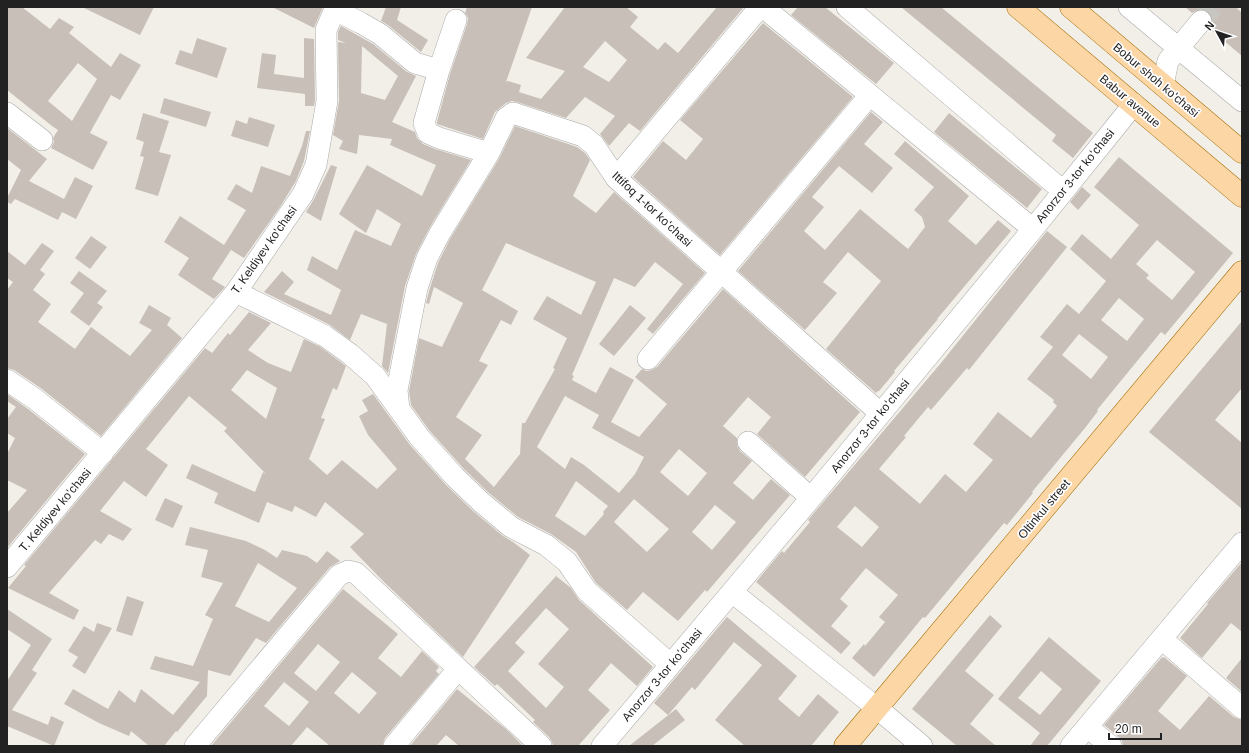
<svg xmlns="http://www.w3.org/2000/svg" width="1249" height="753" font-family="Arial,sans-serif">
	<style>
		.building { fill: #c7bfb8; fill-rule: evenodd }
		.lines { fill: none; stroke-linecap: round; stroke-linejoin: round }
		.minor-tunnel { stroke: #c8c6c1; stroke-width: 21; stroke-dasharray: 21 10; stroke-linecap: butt }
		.minor-casing { stroke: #a9a9a9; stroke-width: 22 }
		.major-casing { stroke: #a06b00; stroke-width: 23 }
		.minor { stroke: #fff; stroke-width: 21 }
		.major { stroke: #fcd6a4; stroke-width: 22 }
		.labels { text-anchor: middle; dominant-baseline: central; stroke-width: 3.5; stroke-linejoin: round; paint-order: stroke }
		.street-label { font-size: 12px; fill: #222; stroke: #fff }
	</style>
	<rect width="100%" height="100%" fill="#f2efe9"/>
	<path class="building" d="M 7,7 L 22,7 L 50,29 L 59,18 L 74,27 L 69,33 L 111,67 L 120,53 L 141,65 L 120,100 L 111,95 L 92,129 L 90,133 L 108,142 L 93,170 L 51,148 L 54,142 L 53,138 L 58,130 L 52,126 L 7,90 ZM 78,63 L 97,79 L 72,121 L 48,101 Z
		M 82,7 L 154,7 L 140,35 Z
		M 272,7 L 323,7 L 314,28 Z
		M 386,7 L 401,7 L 397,20 L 428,40 L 421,52 L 388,25 L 381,21 Z
		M 467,7 L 532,7 L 506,82 L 508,81 L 521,85 L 519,92 L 541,99 L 565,71 L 526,58 L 565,7 L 626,7 L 638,17 L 630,27 L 658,50 L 665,42 L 678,53 L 717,7 L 744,7 L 640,131 L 629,123 L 609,146 L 600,134 L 615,116 L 585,97 L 566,118 L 517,102 L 512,101 L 506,103 L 495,112 L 483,139 L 437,124 L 437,122 L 450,74 L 467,24 L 468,18 L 465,13 ZM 605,41 L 627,60 L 609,82 L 583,67 Z
		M 798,7 L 825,7 L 894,63 L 876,84 L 791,15 Z
		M 901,7 L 941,7 L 1093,133 L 1073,158 L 1052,141 L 1056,135 Z
		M 1185,7 L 1236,7 L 1242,13 L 1242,56 L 1210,29 L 1213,23 L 1212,17 L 1209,12 L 1203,9 L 1197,10 L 1192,13 Z
		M 763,23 L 853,97 L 720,255 L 633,177 L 663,141 L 686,160 L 703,139 L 680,120 Z
		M 341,26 L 373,44 L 407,72 L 416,76 L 392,122 L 415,132 L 417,138 L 423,144 L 435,149 L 471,160 L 430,227 L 416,254 L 405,286 L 388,373 L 382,366 L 387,324 L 361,314 L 350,340 L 330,325 L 264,292 L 282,271 L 294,282 L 284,294 L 331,315 L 341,290 L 307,270 L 312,256 L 337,270 L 355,230 L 391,246 L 401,224 L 377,209 L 366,233 L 339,214 L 367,165 L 422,196 L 436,165 L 390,145 L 392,139 L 359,135 L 357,154 L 339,149 L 343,141 L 333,135 L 339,101 L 338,42 L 346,43 L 338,40 L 338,32 ZM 362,46 L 398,76 L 385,100 L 361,93 Z
		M 197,38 L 227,48 L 217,78 L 175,64 L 180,50 L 192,54 Z
		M 304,38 L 314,39 L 315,100 L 314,106 L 305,106 L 305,94 L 257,88 L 262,53 L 276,55 L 274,74 L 304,78 Z
		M 164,98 L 211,112 L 206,127 L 160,113 Z
		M 871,112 L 883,122 L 864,144 L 893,168 L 872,193 L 839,166 L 812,197 L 824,207 L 804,231 L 825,250 L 860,209 L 908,249 L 925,227 L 922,217 L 914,210 L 934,187 L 894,154 L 905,141 L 969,196 L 948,221 L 976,245 L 998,220 L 1011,231 L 937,319 L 938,319 L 894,371 L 895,372 L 879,391 L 878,391 L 876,393 L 826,349 L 881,281 L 848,252 L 823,282 L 837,293 L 805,330 L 738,271 Z
		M 143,113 L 169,121 L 159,152 L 171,155 L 158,196 L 135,189 L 144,157 L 140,156 L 144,142 L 136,139 Z
		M 949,113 L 1042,189 L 1027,208 L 934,132 Z
		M 249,117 L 275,125 L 268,147 L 231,136 L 236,120 L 247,124 Z
		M 515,126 L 577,147 L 585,153 L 590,160 L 573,196 L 596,213 L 614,192 L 705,273 L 653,334 L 647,329 L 683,284 L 655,262 L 635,287 L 614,278 L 572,375 L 574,376 L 572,380 L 596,393 L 610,367 L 634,380 L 611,422 L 639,437 L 667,404 L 635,377 L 642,369 L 646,371 L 652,370 L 657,367 L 723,289 L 860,412 L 805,477 L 757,434 L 771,417 L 748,397 L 723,426 L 737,438 L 737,446 L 740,451 L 752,461 L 733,483 L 753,500 L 771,479 L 790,495 L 707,592 L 705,590 L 678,621 L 643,592 L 627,610 L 596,583 L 576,552 L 551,534 L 518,517 L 489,493 L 464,469 L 429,430 L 411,405 L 409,391 L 419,338 L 442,347 L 463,303 L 434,287 L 429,304 L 426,303 L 429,291 L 438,263 L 450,239 L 499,159 ZM 506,243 L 596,282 L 581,315 L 547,296 L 533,319 L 567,338 L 553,368 L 555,369 L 525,423 L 522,423 L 520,454 L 494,487 L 465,459 L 482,435 L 456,417 L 488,365 L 479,361 L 501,320 L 511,325 L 518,311 L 482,290 ZM 565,396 L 599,415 L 592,428 L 644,457 L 635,474 L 619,493 L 584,465 L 571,457 L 565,469 L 537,447 ZM 679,449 L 707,473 L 688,496 L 660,472 ZM 576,481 L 608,506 L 603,512 L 604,514 L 585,536 L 555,516 ZM 634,499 L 669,529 L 647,552 L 614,522 ZM 715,505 L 736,522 L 712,550 L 692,532 Z
		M 7,128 L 47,159 L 29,181 L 64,199 L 75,177 L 93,186 L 76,219 L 62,212 L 58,220 L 15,199 L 11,204 L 7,202 L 7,198 L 21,170 L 7,159 Z
		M 306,131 L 310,131 L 304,161 L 296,181 L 280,207 L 244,258 L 231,250 L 212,279 L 225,287 L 214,299 L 178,275 L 189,258 L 164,242 L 180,216 L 224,245 L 246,210 L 227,199 L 236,184 L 252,193 L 261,166 L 290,176 L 302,146 Z
		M 1119,157 L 1233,253 L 1165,335 L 1161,332 L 1097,410 L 1098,411 L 1085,428 L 1032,492 L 1033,493 L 1007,525 L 1004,523 L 925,618 L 923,617 L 874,677 L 852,658 L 864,644 L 865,646 L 885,622 L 879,617 L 898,595 L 866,568 L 840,599 L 848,606 L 831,626 L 851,643 L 841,654 L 756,582 L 782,551 L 784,553 L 810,522 L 808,520 L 941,363 L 1047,231 L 1067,247 L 969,370 L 967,368 L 931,410 L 928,407 L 904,436 L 906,437 L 879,469 L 920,504 L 945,474 L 966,492 L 993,460 L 973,444 L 998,412 L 1031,438 L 1057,406 L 1053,402 L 1054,400 L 1027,379 L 1053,347 L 1040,337 L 1067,304 L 1079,314 L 1106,281 L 1070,249 L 1082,234 L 1111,259 L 1139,225 L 1094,187 ZM 1157,240 L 1195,272 L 1172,300 L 1146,278 L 1149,275 L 1136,264 ZM 1119,298 L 1144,319 L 1127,341 L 1101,320 ZM 1079,334 L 1108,357 L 1091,379 L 1062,355 ZM 855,506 L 879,527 L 862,547 L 837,527 Z
		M 331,165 L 337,167 L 321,221 L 306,212 L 314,199 Z
		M 1082,187 L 1091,195 L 1078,210 L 1070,202 Z
		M 91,236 L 107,247 L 90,269 L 75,258 Z
		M 42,243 L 54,251 L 40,270 L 45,274 L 33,290 L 51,304 L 38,322 L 75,349 L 91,327 L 130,356 L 152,330 L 139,323 L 149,305 L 171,318 L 167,325 L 182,338 L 101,436 L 42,389 L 14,370 L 7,368 L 7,290 L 13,282 L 7,278 L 7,251 L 25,265 Z
		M 79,271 L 107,291 L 97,303 L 103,307 L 89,326 L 70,312 L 84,293 L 70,283 Z
		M 630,305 L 646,318 L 614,356 L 599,344 Z
		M 249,312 L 271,323 L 248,350 L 268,363 L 291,372 L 304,339 L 319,346 L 346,366 L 337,390 L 333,388 L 321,418 L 325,419 L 309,459 L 327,475 L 342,460 L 377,489 L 397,469 L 368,435 L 359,416 L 368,411 L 362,400 L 373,394 L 410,445 L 447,486 L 473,511 L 503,536 L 513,542 L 530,555 L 463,657 L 385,583 L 350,547 L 364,534 L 325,502 L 316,517 L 295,506 L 292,512 L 267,502 L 259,523 L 214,503 L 218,493 L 186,478 L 192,464 L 255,492 L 263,472 L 266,474 L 224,431 L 227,428 L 189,396 L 146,449 L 168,465 L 146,497 L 124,481 L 100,511 L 132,529 L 123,541 L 109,534 L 101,544 L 95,540 L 49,593 L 79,610 L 74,620 L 8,588 L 26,566 L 24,565 L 205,348 L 212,353 L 228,333 L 230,335 ZM 247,370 L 277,388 L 266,419 L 231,390 Z
		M 1242,321 L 1242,388 L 1215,420 L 1242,443 L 1242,509 L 1149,432 Z
		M 7,394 L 28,409 L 85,454 L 7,548 L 7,513 L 27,490 L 7,480 L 7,454 L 15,438 L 7,433 L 7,419 L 16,407 L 7,401 Z
		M 165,498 L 183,506 L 173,528 L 155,520 Z
		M 190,527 L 246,541 L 265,550 L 277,558 L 282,550 L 307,556 L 317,563 L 327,551 L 340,561 L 330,567 L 266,643 L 256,638 L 230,676 L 208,670 L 207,696 L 177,732 L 176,731 L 164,746 L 149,746 L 131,731 L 129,736 L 99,723 L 64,704 L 73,689 L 108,709 L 119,690 L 135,703 L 141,689 L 173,715 L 200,682 L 150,669 L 155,656 L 193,666 L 213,619 L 205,615 L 223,583 L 201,577 L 208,550 L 185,545 ZM 258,563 L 297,588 L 269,622 L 235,606 Z
		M 1242,562 L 1242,632 L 1231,623 L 1202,658 L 1180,638 L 1208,604 L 1207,603 Z
		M 556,576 L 571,588 L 579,600 L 653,667 L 637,686 L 611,663 L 588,690 L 610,710 L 578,746 L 553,746 L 552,742 L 549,737 L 533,722 L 535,720 L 497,684 L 495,686 L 474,667 ZM 546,608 L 569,629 L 538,664 L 564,687 L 546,708 L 508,671 L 525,652 L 515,643 Z
		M 343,589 L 398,634 L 378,658 L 401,677 L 422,651 L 439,667 L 436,671 L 439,674 L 385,738 L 382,746 L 330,746 L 307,727 L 291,746 L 211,746 ZM 318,644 L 340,662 L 316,691 L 294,673 ZM 352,672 L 377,693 L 359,714 L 334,693 ZM 284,682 L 309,702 L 289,726 L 264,706 Z
		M 127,596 L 144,602 L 132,636 L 116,631 Z
		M 7,609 L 52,639 L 32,670 L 37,673 L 12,710 L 48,725 L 51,716 L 64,722 L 54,746 L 7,726 L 7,681 L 31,645 L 7,629 Z
		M 990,615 L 1002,626 L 965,671 L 994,695 L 970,724 L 996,746 L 957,746 L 912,709 Z
		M 727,617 L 797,676 L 778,699 L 799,717 L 818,694 L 839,712 L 811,746 L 745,746 L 715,720 L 762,665 L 734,642 L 695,690 L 692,687 L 668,715 L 654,703 Z
		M 97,623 L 112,628 L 85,674 L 72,666 L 78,657 L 68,651 L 84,626 L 94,632 Z
		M 1049,637 L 1101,681 L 1047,746 L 1030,746 L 1040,733 L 998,699 ZM 1041,671 L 1062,689 L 1040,715 L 1018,698 Z
		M 1162,657 L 1163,658 L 1164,657 L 1187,676 L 1158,711 L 1180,730 L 1209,696 L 1234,717 L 1242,720 L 1242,746 L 1123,746 L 1122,741 L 1119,737 L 1104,725 Z
		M 1242,658 L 1242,692 L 1226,678 Z
		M 457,689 L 506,729 L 523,746 L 459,746 L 446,735 L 436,746 L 410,746 Z
		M 676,709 L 685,720 L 652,746 L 629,746 Z"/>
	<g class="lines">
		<path class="minor-tunnel" d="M 1201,21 L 1213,7"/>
		<g class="minor-casing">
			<path id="minor" d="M 763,7 L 1033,229
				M 847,7 L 1063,191
				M 1129,7 L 1242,101
				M 335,10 L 361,23 L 380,34 L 415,63 L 439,70 L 424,123 L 428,133 L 439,138 L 489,153 L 506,118 L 513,113 L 583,136 L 594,145 L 616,178 L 880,413
				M 439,70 L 456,20
				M 1163,85 L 1168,61 L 1201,21
				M 7,113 L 42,140
				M 616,178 L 760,7
				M 236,292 L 325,336 L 350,354 L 375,376 L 420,438 L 455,477 L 481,502 L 511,527 L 546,545 L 567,562 L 587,591 L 670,664
				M 648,359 L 870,95
				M 7,380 L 35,399 L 103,453
				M 399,409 L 397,390 L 417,288 L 427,258 L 440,233 L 489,153
				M 748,442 L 811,498
				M 7,567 L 236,292 L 303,194 L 316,165 L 327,101 L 326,30 L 336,7
				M 732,592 L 877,708 L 922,746
				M 1162,639 L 1242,708
				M 1087,727 L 1111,746
				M 195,746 L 339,575 L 348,571 L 356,573 L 541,746
				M 394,746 L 458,669
				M 602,746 L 811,498 L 1033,229 L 1134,104
				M 1071,746 L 1242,543"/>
		</g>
		<g class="major-casing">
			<path id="major" d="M 1018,7 L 1242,196
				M 1071,7 L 1242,152
				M 845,746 L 1242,272"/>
		</g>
		<use href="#minor" class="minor"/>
		<use href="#major" class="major"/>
	</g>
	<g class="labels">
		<g class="street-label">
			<text transform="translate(1156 80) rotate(40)">Bobur shoh ko'chasi</text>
			<text transform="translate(1130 101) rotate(40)">Babur avenue</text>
			<text transform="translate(1075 176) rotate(-51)">Anorzor 3-tor koʻchasi</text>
			<text transform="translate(652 209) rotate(43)">Ittifoq 1-tor koʻchasi</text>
			<text transform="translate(264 250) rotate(-55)">T. Keldiyev ko'chasi</text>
			<text transform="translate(870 426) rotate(-51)">Anorzor 3-tor koʻchasi</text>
			<text transform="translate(1044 509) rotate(-50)">Oltinkul street</text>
			<text transform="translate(55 510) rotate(-50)">T. Keldiyev ko'chasi</text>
			<text transform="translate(662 675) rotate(-50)">Anorzor 3-tor koʻchasi</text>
		</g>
	</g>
	<rect width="1249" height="753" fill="none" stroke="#222222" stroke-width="16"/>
	<g transform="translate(1217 32) rotate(310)" stroke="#ffffff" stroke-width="3" paint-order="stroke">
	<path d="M0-3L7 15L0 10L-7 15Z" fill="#222222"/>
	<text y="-6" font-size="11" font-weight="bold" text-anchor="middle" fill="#222222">N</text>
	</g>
	<path d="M1109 733v6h52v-6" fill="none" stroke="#222222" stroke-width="2"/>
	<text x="1115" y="733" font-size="12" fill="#222222" stroke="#ffffff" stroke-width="3" paint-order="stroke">20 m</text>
</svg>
